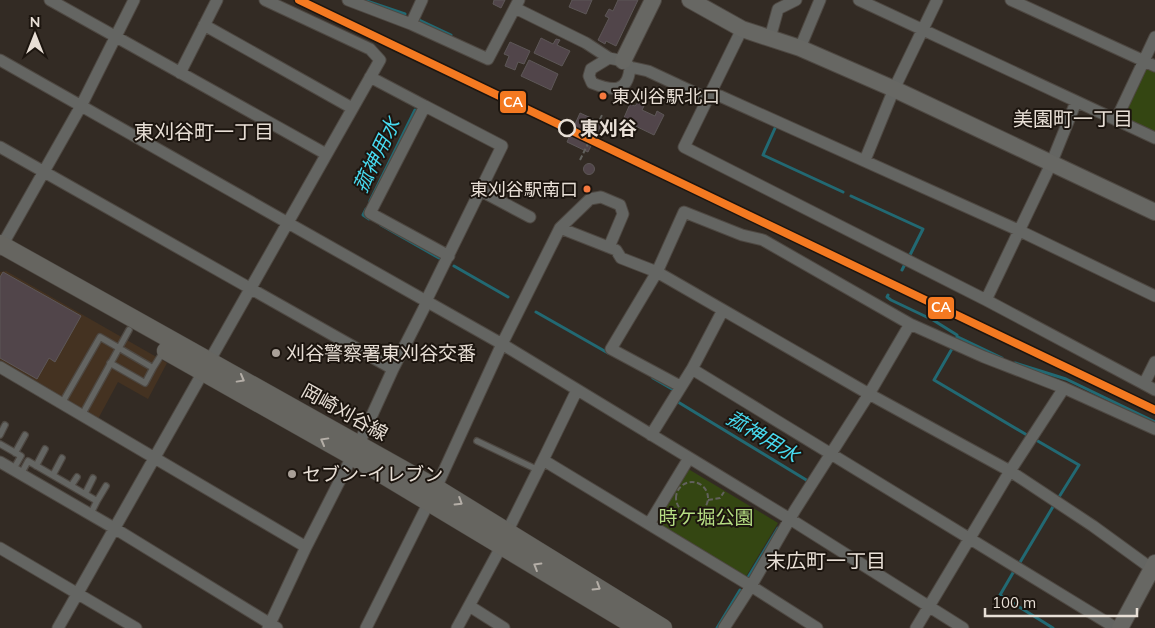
<svg xmlns="http://www.w3.org/2000/svg" width="1155" height="628" font-family="Mulish,'Noto Sans JP',sans-serif">
	<style>
		.built { fill: #443221 }
		.green { fill: #344612 }
		.lines { fill: none; stroke-linecap: round; stroke-linejoin: round }
		.stream { stroke: #226973; stroke-width: 3 }
		.building { fill: #51454a; stroke: #5d5757 }
		.lane-casing { stroke: #4e4842; stroke-width: 8 }
		.street-casing { stroke: #4e4842; stroke-width: 13 }
		.secondary-casing { stroke: #4e4842; stroke-width: 18 }
		.primary-casing { stroke: #4e4842; stroke-width: 19 }
		.path { stroke: #62615d; stroke-width: 2; stroke-dasharray: 5 2.5; stroke-linecap: butt }
		.lane { stroke: #646562; stroke-width: 5.5 }
		.street { stroke: #646562; stroke-width: 11 }
		.secondary { stroke: #676763; stroke-width: 16 }
		.primary { stroke: #666560; stroke-width: 18 }
		.rail-1-casing { stroke: #1c150f; stroke-width: 11 }
		.rail-1 { stroke: #f47921; stroke-width: 8 }
		.oneway { stroke: #b4aea7 }
		.bus-dot { fill: #f6793e; stroke: #1c150f; stroke-width: 2 }
		.stop-dot { fill: #1c150f; stroke: #e8dfd6; stroke-width: 2.5 }
		.poi-dot { fill: #a9a098; stroke: #1c150f; stroke-width: 2 }
		.labels { text-anchor: middle; dominant-baseline: central; stroke-width: 4; stroke-linejoin: round; paint-order: stroke }
		.bus-label { font-size: 18px; fill: #e8dfd6; stroke: #1c150f; text-anchor: start }
		.stop-label { font-size: 19px; font-weight: bold; fill: #e8dfd6; stroke: #1c150f; text-anchor: start }
		.poi-label { font-size: 19px; fill: #e8dfd6; stroke: #1c150f; text-anchor: start }
		.street-label { font-size: 19px; fill: #e8dfd6; stroke: #1c150f }
		.park-label { font-size: 19px; fill: #b5dd83; stroke: #1c150f }
		.neighbourhood-label { font-size: 20px; fill: #e8dfd6; stroke: #1c150f }
		.water-label { font-size: 20px; font-style: italic; fill: #47daf0; stroke: #1c150f }
		.line-badge { stroke: #1c150f; stroke-width: 2 }
		.badge-label { font-size: 14px; text-anchor: middle; font-weight: bold; fill: #fff }
	</style>
	<rect width="100%" height="100%" fill="#332b24"/>
	<path class="built" d="M 6,271 L 167,363 L 148,399 L 118,382 L 98,419 L 0,363 L 0,272 Z"/>
	<path class="green" d="M 1148,68 L 1155,71 L 1155,133 L 1126,120 L 1124,114 L 1144,69 Z
		M 685,470 L 690,470 L 778,523 L 745,578 L 656,525 L 655,520 Z"/>
	<g class="lines">
		<path class="stream" d="M 364,0 L 405,14
			M 417,19 L 451,35
			M 776,126 L 763,155 L 843,192
			M 851,196 L 923,229 L 910,255
			M 370,201 L 415,110
			M 366,209 L 363,215 L 369,219
			M 381,225 L 439,258
			M 454,266 L 508,297
			M 902,270 L 906,262
			M 888,295 L 887,297 L 891,300 L 933,320 L 957,335 L 957,338
			M 536,312 L 608,353
			M 958,337 L 1002,358
			M 953,347 L 934,380 L 1027,435
			M 1015,363 L 1066,379 L 1155,422
			M 653,378 L 672,389
			M 678,402 L 808,481 L 807,483
			M 1036,440 L 1079,465 L 1059,497
			M 1019,564 L 1054,505
			M 1014,571 L 1000,595 L 1053,628
			M 747,579 L 778,528
			M 717,628 L 740,590"/>
	</g>
	<path class="building" d="M 494,0 L 505,0 L 501,8 L 493,4 Z
		M 572,0 L 592,0 L 586,14 L 569,7 Z
		M 618,0 L 638,0 L 616,46 L 606,41 L 605,44 L 598,40 L 609,18 L 605,16 L 609,9 L 613,11 Z
		M 541,38 L 553,44 L 556,39 L 560,40 L 557,45 L 570,51 L 562,66 L 534,53 Z
		M 510,42 L 530,51 L 524,64 L 518,62 L 515,70 L 505,66 L 509,56 L 504,54 Z
		M 529,60 L 558,74 L 551,90 L 521,76 Z
		M 643,96 L 648,98 L 642,110 L 655,116 L 657,111 L 664,115 L 654,135 L 623,120 L 630,104 L 635,106 Z
		M 580,113 L 602,123 L 588,152 L 567,142 Z
		M583.5 169a5.5 5.5 0 1 1 11 0a5.5 5.5 0 1 1-11 0Z
		M 3,272 L 81,316 L 55,362 L 49,358 L 37,379 L 0,358 L 0,277 Z"/>
	<g class="lines">
		<g class="lane-casing">
			<path id="lane" d="M 110,363 L 145,383 L 153,368
				M 62,403 L 100,337 L 119,348 L 129,330
				M 82,415 L 119,348 L 153,368 L 163,352
				M 0,435 L 5,425
				M 477,441 L 538,470
				M 0,444 L 21,456 L 13,470
				M 15,453 L 25,435
				M 36,466 L 45,449
				M 21,474 L 28,461 L 97,501 L 90,515
				M 53,475 L 62,458
				M 71,486 L 77,477
				M 85,494 L 93,478
				M 97,501 L 106,486"/>
		</g>
		<g class="street-casing">
			<path id="street" d="M 50,0 L 326,154
				M 348,0 L 411,24 L 488,59 L 519,0
				M 859,0 L 1155,138
				M 1011,0 L 1155,66
				M 515,8 L 586,43 L 609,58 L 623,61 L 630,67 L 648,71 L 708,99 L 720,96 L 1018,230 L 1155,296
				M 411,24 L 422,0
				M 204,25 L 352,108
				M 742,29 L 684,147 L 986,300 L 1144,384
				M 770,38 L 778,9 L 796,0
				M 800,48 L 820,0
				M 609,58 L 591,69 L 589,76 L 592,83 C 612,91 628,94 630,67
				M 0,60 L 502,344 L 790,519 L 963,628
				M 180,73 L 217,0
				M 370,77 L 425,106
				M 1116,120 L 1155,37
				M 0,147 L 393,369 L 424,308 L 426,301 L 502,146 L 425,106 L 370,213 L 449,256
				M 865,160 L 894,89 L 937,0
				M 481,191 L 530,217
				M 560,228 L 616,250 L 621,258 L 657,272 L 869,394 L 795,510 L 751,586 L 724,628
				M 0,249 L 81,106 L 134,0
				M 986,300 L 1051,164 L 1076,102
				M 910,324 L 869,394 L 1010,471 L 1093,526 L 1155,571
				M 1155,362 L 1144,384 L 1155,390
				M 0,367 L 306,547
				M 692,369 L 1116,628
				M 680,386 L 611,349 L 657,272 L 684,212 L 742,235 L 763,240 L 910,324 L 984,357 L 1064,388 L 1155,429
				M 651,435 L 692,369 L 723,310
				M 543,460 L 577,390
				M 0,462 L 114,528 L 277,628
				M 649,524 L 689,458
				M 507,532 L 543,460 L 751,586 L 817,628
				M 0,548 L 136,628
				M 471,607 L 504,628
				M 58,628 L 380,60 L 370,49 L 265,0
				M 268,628 L 306,547 L 362,437 L 393,369
				M 366,628 L 436,488 L 502,344 L 560,228 L 590,199 L 601,197 L 620,205 L 623,214 L 609,247
				M 457,628 L 502,545
				M 916,628 L 1010,471 L 1064,388"/>
		</g>
		<g class="secondary-casing">
			<path id="secondary" d="M 690,0 L 742,29 L 800,48 L 894,89 L 1155,212
				M 623,61 L 653,0
				M 1120,628 L 1155,563"/>
		</g>
		<g class="primary-casing">
			<path id="primary" d="M 0,244 L 436,488 L 663,628
				M 166,351 L 352,456 L 638,628"/>
		</g>
		<path class="path" d="M 580,160 L 603,113
			M676 498a16 16 0 1 1 32 0a16 16 0 1 1-32 0Z
			M 708,500 L 720,498 L 724,492"/>
		<use href="#lane" class="lane"/>
		<use href="#street" class="street"/>
		<use href="#secondary" class="secondary"/>
		<use href="#primary" class="primary"/>
		<g class="rail-1-casing">
			<path id="rail-1" d="M 299,0 L 1155,410"/>
		</g>
		<use href="#rail-1" class="rail-1"/>
	</g>
	<defs><path id="oneway-chevron" d="M-2-3.5L2.5 0L-2 3.5" fill="none" stroke-width="1.6" stroke-linecap="round" stroke-linejoin="round" transform="scale(1.25)"/></defs>
	<g class="oneway">
		<use href="#oneway-chevron" transform="translate(241 379) rotate(29)"/>
		<use href="#oneway-chevron" transform="translate(324 441) rotate(-151)"/>
		<use href="#oneway-chevron" transform="translate(459 502) rotate(32)"/>
		<use href="#oneway-chevron" transform="translate(537 566) rotate(-149)"/>
		<use href="#oneway-chevron" transform="translate(597 587) rotate(32)"/>
	</g>
	<g class="bus-dot">
		<circle cx="603" cy="96" r="4.5"/>
		<circle cx="587" cy="189" r="4.5"/>
	</g>
	<circle class="stop-dot" cx="567" cy="128" r="8"/>
	<g class="poi-dot">
		<circle cx="276" cy="353" r="5"/>
		<circle cx="292" cy="474" r="5"/>
	</g>
	<g class="labels">
		<g class="bus-label">
			<text x="612" y="96">東刈谷駅北口</text>
			<text x="578" y="189" text-anchor="end">東刈谷駅南口</text>
		</g>
		<g class="stop-label">
			<text x="580" y="128">東刈谷</text>
		</g>
		<g class="poi-label">
			<text x="286" y="353">刈谷警察署東刈谷交番</text>
			<text x="302" y="474">セブン-イレブン</text>
		</g>
		<g class="street-label">
			<text transform="translate(345 412) rotate(29)">岡崎刈谷線</text>
		</g>
		<g class="park-label">
			<text x="706" y="517">時ケ堀公園</text>
		</g>
		<g class="neighbourhood-label">
			<text x="1073" y="118">美園町一丁目</text>
			<text x="204" y="131">東刈谷町一丁目</text>
			<text x="826" y="560">末広町一丁目</text>
		</g>
		<g class="water-label">
			<text transform="translate(376 155) rotate(-64)">菰神用水</text>
			<text transform="translate(763 436) rotate(31)">菰神用水</text>
		</g>
	</g>
	<g class="line-badge">
		<rect x="499" y="90" width="28" height="24" rx="5" fill="#f47921"/>
		<rect x="927" y="296" width="28" height="24" rx="5" fill="#f47921"/>
	</g>
	<g class="badge-label">
		<text x="513" y="107">CA</text>
		<text x="941" y="312">CA</text>
	</g>
	<g transform="translate(35 35)" stroke="#1c150f" stroke-width="4" paint-order="stroke">
	<path d="M0-4L9 19L0 12L-9 19Z" fill="#e8dfd6"/>
	<text y="-8" font-size="14" font-weight="bold" text-anchor="middle" fill="#e8dfd6">N</text>
	</g>
	<path d="M985 608v8h152v-8" fill="none" stroke="#e8dfd6" stroke-width="2.5"/>
	<text x="992" y="608" font-size="15" fill="#e8dfd6" stroke="#1c150f" stroke-width="4" paint-order="stroke">100 m</text>
</svg>
